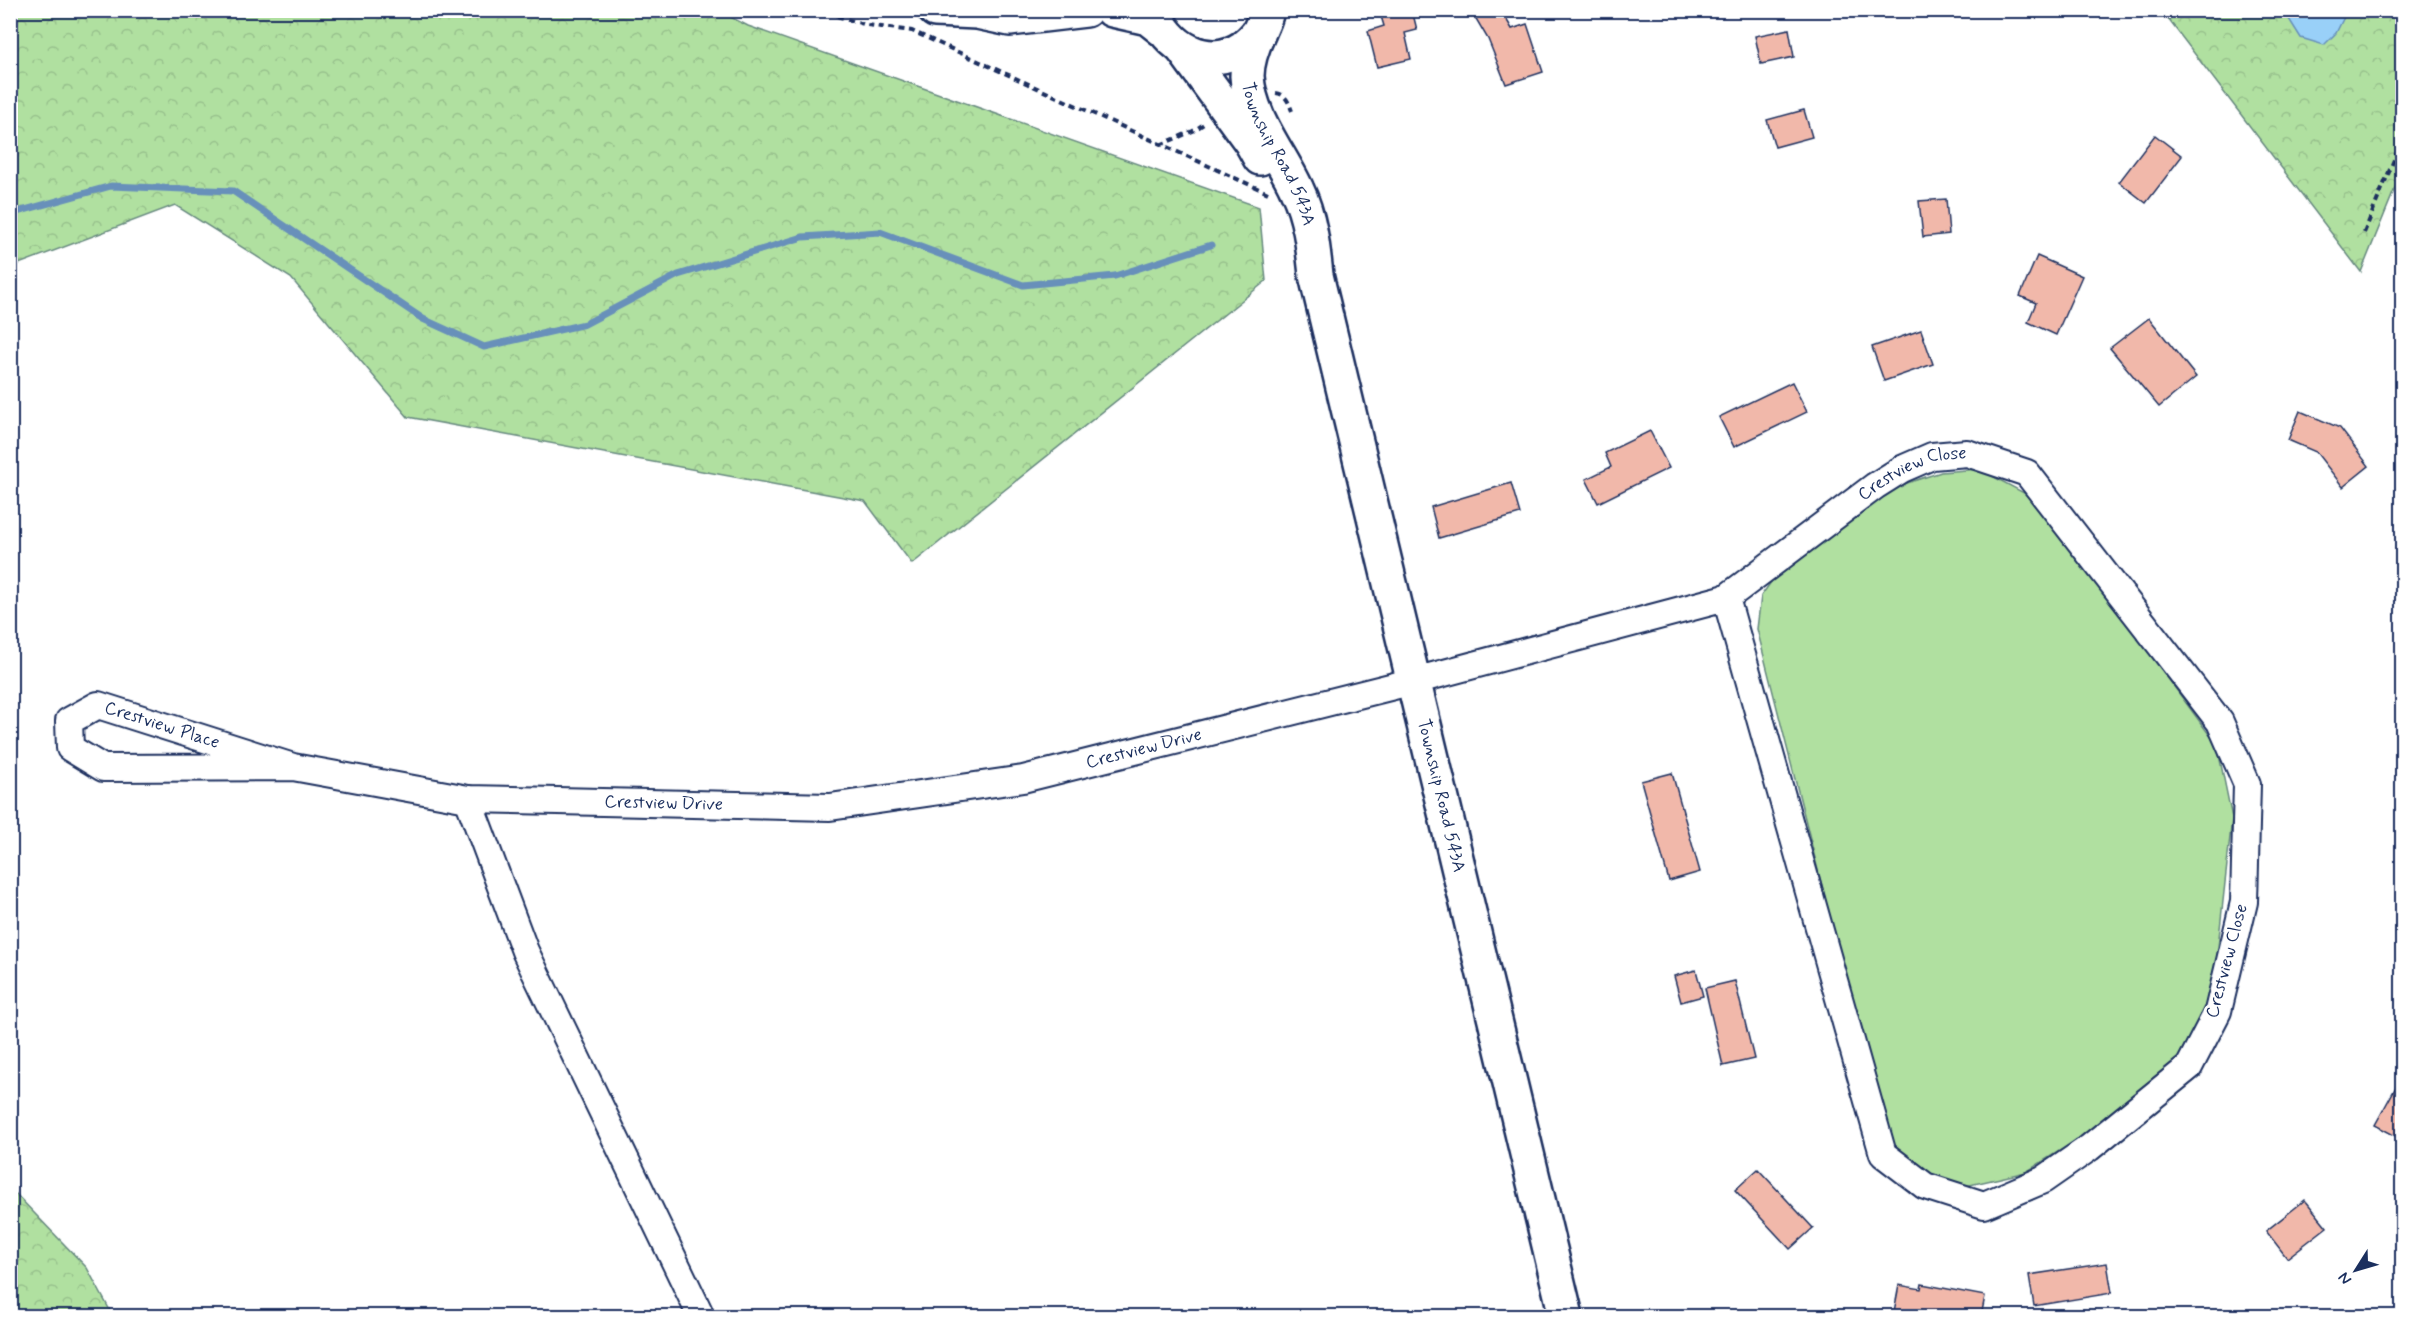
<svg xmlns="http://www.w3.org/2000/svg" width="2413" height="1327" font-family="Mynerve,sans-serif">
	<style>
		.green { fill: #b0e0a0; stroke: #66887f; stroke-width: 1.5 }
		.forest { fill: url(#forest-crowns); stroke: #66887f; stroke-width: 1.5 }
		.water { fill: #99d0f8; stroke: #6790ba; stroke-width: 1.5 }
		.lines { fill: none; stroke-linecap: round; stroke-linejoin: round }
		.stream { stroke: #6790ba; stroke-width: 7 }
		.building { fill: #f1b8aa; stroke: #1b2f5e; stroke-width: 1.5 }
		.minor-casing { stroke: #1b2f5e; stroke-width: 30 }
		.secondary-casing { stroke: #1b2f5e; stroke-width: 38 }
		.path { stroke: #1b2f5e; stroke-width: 4; stroke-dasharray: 6 4.5; stroke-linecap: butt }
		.minor { stroke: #fff; stroke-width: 26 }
		.secondary { stroke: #fff; stroke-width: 33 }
		.labels { text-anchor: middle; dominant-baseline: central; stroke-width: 5; stroke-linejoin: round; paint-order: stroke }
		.street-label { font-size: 18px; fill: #1b2f5e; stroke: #fff }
	</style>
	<defs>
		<pattern id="forest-crowns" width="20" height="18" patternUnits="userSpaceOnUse" patternTransform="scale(1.5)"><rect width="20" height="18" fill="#b0e0a0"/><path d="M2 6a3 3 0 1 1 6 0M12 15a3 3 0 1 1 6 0" fill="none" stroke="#97c08c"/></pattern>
	</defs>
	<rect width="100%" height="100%" fill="#fff"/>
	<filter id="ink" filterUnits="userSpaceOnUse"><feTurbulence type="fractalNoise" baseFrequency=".0167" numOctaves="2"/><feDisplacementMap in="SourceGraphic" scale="12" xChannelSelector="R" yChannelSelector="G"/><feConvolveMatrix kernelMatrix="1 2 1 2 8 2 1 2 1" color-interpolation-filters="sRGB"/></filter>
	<g filter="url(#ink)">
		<path class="green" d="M 1979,469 L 2024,493 L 2050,518 L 2217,745 L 2232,818 L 2213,993 L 2177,1062 L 2129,1107 L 2026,1172 L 1957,1188 L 1922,1176 L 1895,1147 L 1882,1123 L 1757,629 L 1761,596 L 1784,564 L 1901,485 L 1941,472 Z"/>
		<path class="forest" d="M 717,10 L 748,26 L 1259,207 L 1266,281 L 912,564 L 865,501 L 408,417 L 291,278 L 175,205 L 11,267 L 11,11 Z
			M 2162,11 L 2402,11 L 2402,171 L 2361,272 Z
			M 11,1189 L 87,1268 L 113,1316 L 11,1316 Z"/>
		<path class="water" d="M 2284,11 L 2347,11 L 2336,33 L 2324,45 L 2301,38 Z"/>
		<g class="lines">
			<path class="stream" d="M 10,214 L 111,186 L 233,191 L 423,319 L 484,347 L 585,324 L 678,275 L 803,237 L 880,232 L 1023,285 L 1115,276 L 1211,245"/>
		</g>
		<path class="building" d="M 1389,10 L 1412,10 L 1417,30 L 1405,33 L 1411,59 L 1377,67 L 1368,31 L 1384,26 L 1380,13 Z
			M 1485,10 L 1501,10 L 1512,29 L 1527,24 L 1543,72 L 1506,84 L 1488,39 L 1475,17 Z
			M 1789,29 L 1794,57 L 1761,64 L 1755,36 Z
			M 1804,110 L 1812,137 L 1775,147 L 1767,120 Z
			M 2155,135 L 2182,156 L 2146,203 L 2119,182 Z
			M 1946,199 L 1949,234 L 1923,237 L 1919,201 Z
			M 2037,256 L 2082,276 L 2056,335 L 2028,322 L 2036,303 L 2020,296 Z
			M 2149,318 L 2196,377 L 2159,407 L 2110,348 Z
			M 1921,330 L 1933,364 L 1884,381 L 1872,347 Z
			M 1792,382 L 1807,412 L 1734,447 L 1719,417 Z
			M 2300,411 L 2340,428 L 2369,466 L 2343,487 L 2316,452 L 2288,440 Z
			M 1650,431 L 1669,468 L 1598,503 L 1586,479 L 1611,467 L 1605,453 Z
			M 1511,483 L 1520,514 L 1439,538 L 1431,507 Z
			M 1672,773 L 1700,872 L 1669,881 L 1641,781 Z
			M 1696,970 L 1703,996 L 1681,1002 L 1674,976 Z
			M 1735,981 L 1754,1059 L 1723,1066 L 1705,988 Z
			M 2403,1074 L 2403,1140 L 2375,1125 Z
			M 1758,1169 L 1813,1228 L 1790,1249 L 1735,1190 Z
			M 2305,1200 L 2327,1227 L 2287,1258 L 2266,1231 Z
			M 2107,1263 L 2112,1293 L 2034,1306 L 2029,1275 Z
			M 1922,1284 L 1985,1296 L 1981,1317 L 1893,1317 L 1899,1285 L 1921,1289 Z"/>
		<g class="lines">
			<g class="minor-casing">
				<g id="minor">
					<path id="s1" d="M 293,767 L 103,768 L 70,748 L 69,721 L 98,705 L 293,767 L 468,799 L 830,807 L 1023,779 L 1414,681 L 1726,598 L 1875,486 L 1902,469 L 1932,456 L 1967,453 L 2027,473 L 2220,722 L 2247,784 L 2244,902 L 2218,1011 L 2189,1067 L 2089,1148 L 2043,1180 L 1984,1205 L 1925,1186 L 1883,1154 L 1726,598"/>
					<path d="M 468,799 L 525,951 L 701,1316"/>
				</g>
			</g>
			<g class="secondary-casing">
				<g id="secondary">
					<path d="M 935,10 L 977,12 L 1010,19 L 1086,10"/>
					<path d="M 1112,10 L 1148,18 L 1162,29"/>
					<path d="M 1154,10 C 1166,48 1209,71 1244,47 C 1249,43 1254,38 1258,33"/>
					<path id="s2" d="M 1267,10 C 1266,18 1262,24 1259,32 C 1253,45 1247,62 1247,76 C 1249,118 1281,154 1297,190 C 1310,217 1313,246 1316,275 L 1566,1316"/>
					<path d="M 1183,49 L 1251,142 L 1260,158"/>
				</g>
			</g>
			<path class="path" d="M 817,10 L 867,25 L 912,31 L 1268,193
				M 1276,93 C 1286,94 1289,103 1292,111
				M 1160,145 L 1193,131 L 1207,122
				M 2364,233 L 2402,140"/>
			<use href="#minor" class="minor"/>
			<use href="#secondary" class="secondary"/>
		</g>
	</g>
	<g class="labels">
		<g class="street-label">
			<text stroke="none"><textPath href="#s2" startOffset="154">Township Road 543A</textPath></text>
			<text stroke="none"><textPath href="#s1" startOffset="2181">Crestview Close</textPath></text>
			<text stroke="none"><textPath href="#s1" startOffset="356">Crestview Place</textPath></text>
			<text stroke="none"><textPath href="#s1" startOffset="1353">Crestview Drive</textPath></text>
			<text stroke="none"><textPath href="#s2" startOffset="818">Township Road 543A</textPath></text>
			<text stroke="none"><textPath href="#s1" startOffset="867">Crestview Drive</textPath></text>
			<text transform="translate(2227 961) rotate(-75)">Crestview Close</text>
		</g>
	</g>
	<rect width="2413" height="1327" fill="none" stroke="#fff" stroke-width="36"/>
	<rect x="18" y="18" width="2377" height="1291" fill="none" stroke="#1b2f5e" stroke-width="2" filter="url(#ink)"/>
	<g transform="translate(2356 1270) rotate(233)" stroke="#ffffff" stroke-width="4.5" paint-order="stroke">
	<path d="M0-4.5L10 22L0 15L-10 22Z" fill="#1b2f5e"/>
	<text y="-9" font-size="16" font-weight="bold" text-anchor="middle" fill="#1b2f5e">N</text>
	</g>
</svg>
